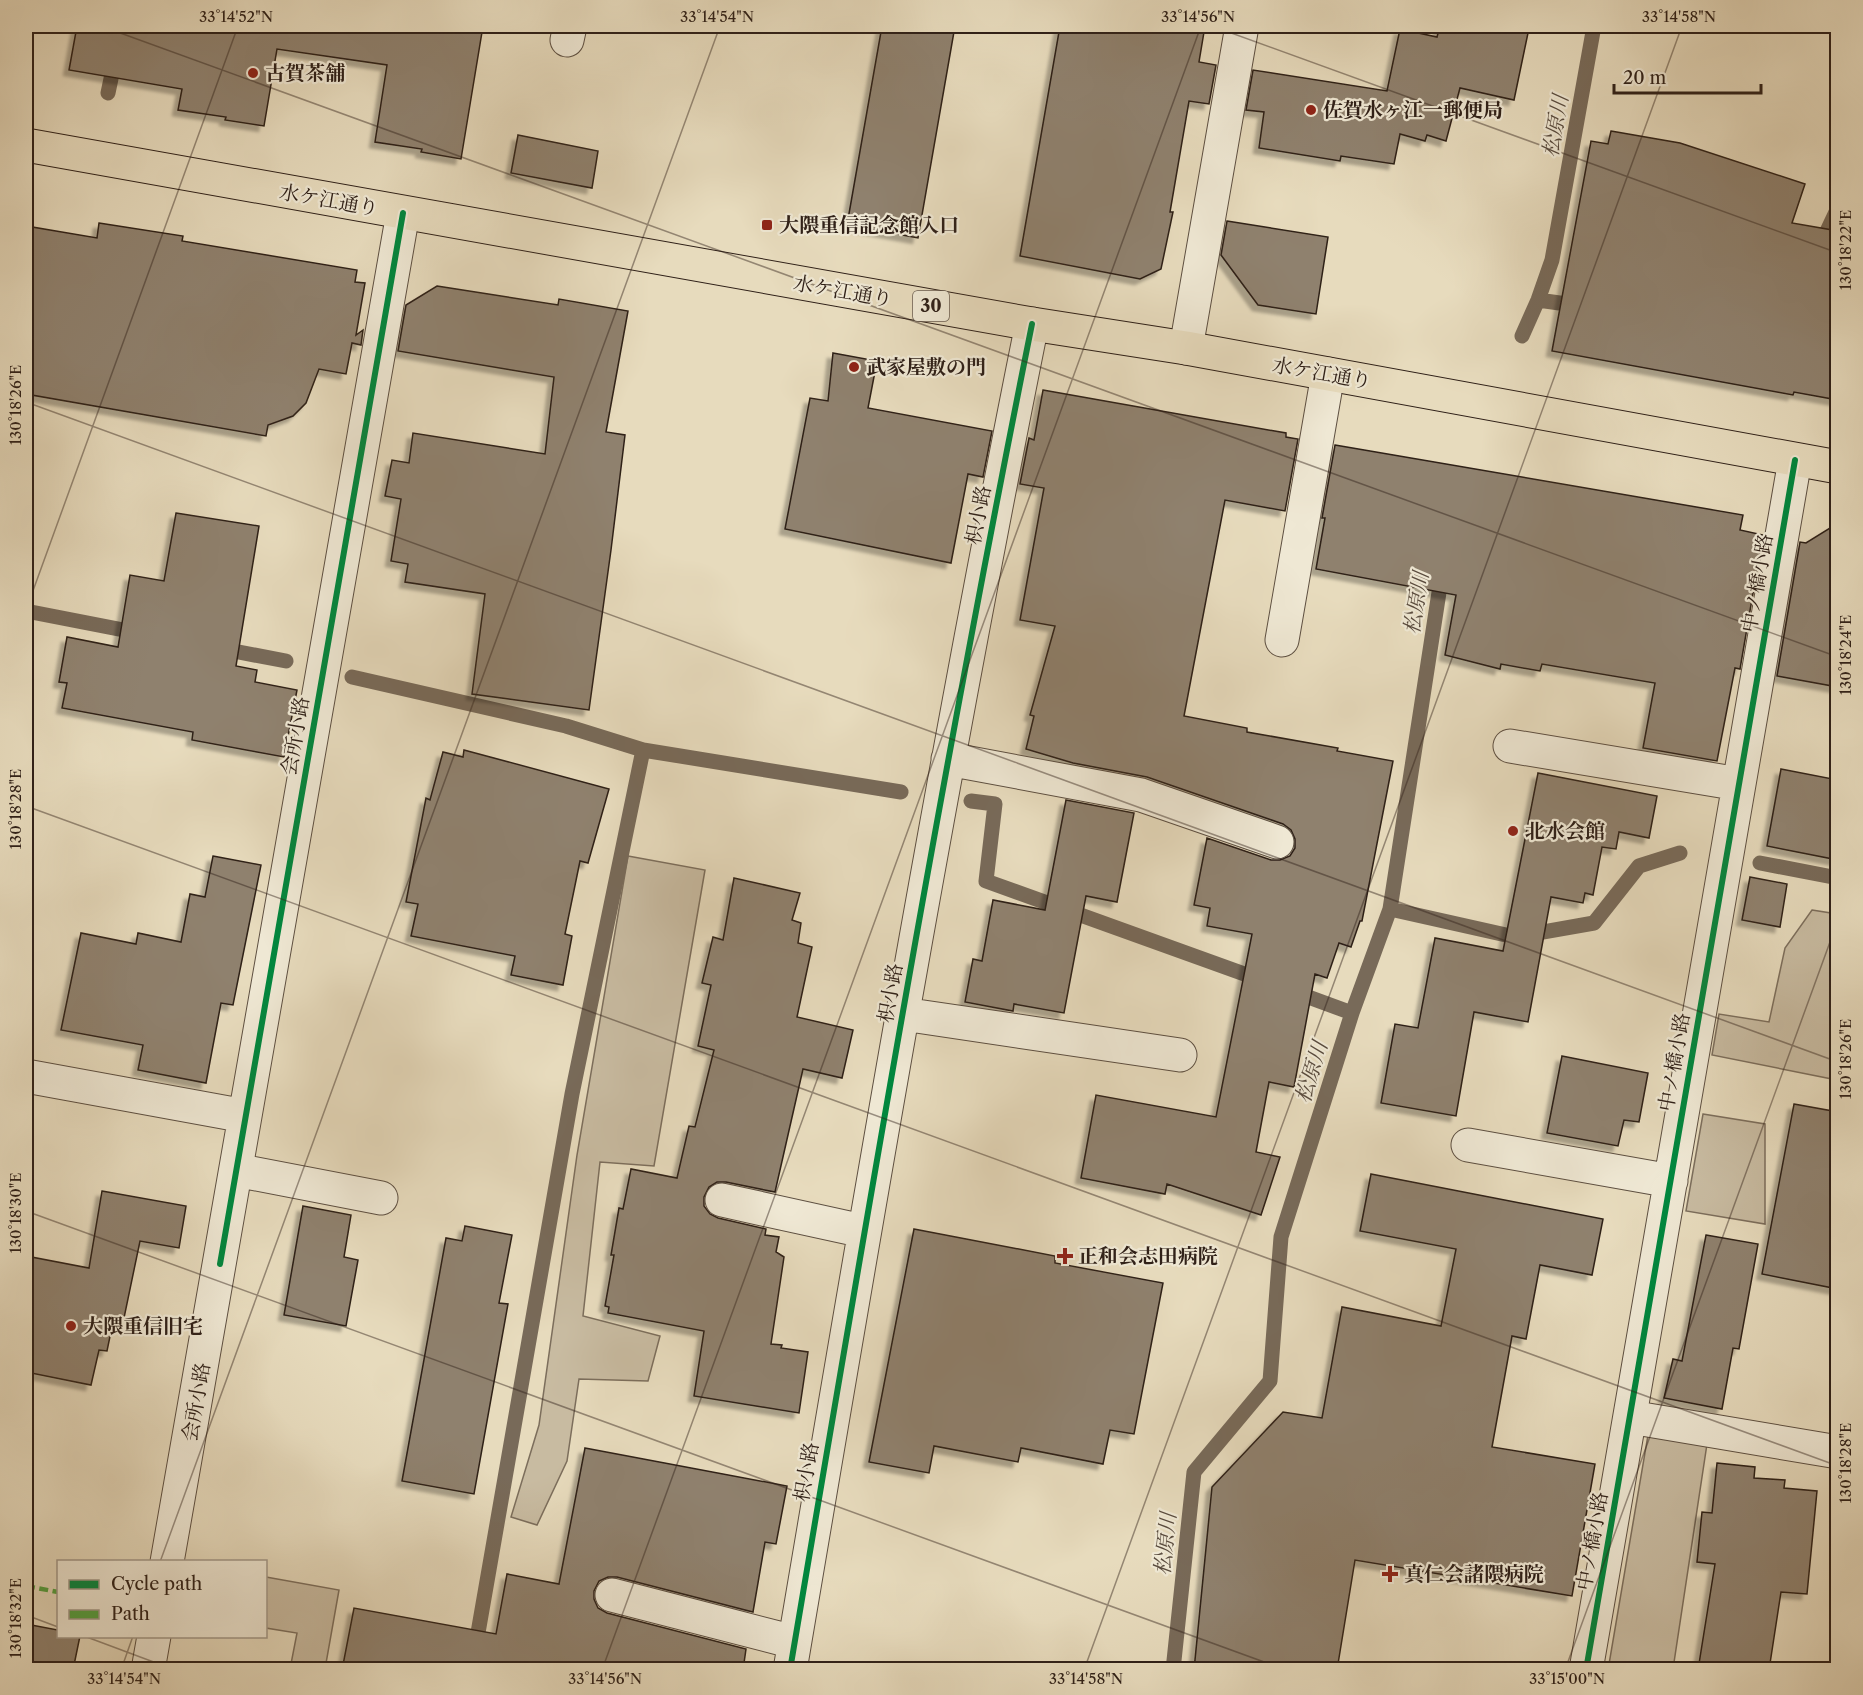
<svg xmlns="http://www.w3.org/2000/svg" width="1863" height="1695" font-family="'Libre Caslon Text','Noto Serif JP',serif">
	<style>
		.green { fill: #c8bba1; stroke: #7c6e5c; stroke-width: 1.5 }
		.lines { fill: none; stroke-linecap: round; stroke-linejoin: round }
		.stream { stroke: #786a59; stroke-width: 15 }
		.building { fill: #8f816e; stroke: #2f2018; stroke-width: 1.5; filter: url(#shadow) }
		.street-casing { stroke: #5d4f41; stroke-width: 35 }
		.primary-casing { stroke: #2f2018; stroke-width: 35 }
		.street { stroke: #efe8d4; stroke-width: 33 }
		.primary { stroke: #e7dbbd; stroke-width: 33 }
		.quiet { stroke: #52a240; stroke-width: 4.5; stroke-dasharray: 9 4.5; stroke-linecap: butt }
		.cycleway-casing { stroke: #efe8d4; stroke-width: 10 }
		.cycleway { stroke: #00873e; stroke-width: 6 }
		.ticks { fill: none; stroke: #2f2018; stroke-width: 1.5; stroke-opacity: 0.45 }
		.poi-dot { fill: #8f2418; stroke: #efe8d4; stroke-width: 2 }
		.labels { text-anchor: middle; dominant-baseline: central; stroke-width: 4.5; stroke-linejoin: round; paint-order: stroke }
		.shield { fill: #efe8d4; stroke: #695c50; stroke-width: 1.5 }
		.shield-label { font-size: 18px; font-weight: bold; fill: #2f2018 }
		.poi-label { font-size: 20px; font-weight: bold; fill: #2f2018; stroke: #efe8d4; text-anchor: start }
		.street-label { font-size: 20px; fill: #2f2018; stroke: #efe8d4 }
		.water-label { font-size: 21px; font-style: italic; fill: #594b3e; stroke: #efe8d4 }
		.neatline { fill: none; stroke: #2f2018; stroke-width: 2 }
		.ticks-label { font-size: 15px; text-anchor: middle; fill: #2f2018 }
	</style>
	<defs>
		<filter id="shadow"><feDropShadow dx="-5.5" dy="5.5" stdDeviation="1.5" flood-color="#0004"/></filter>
	</defs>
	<rect width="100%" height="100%" fill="#e7dbbd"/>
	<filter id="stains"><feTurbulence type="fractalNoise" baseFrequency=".00333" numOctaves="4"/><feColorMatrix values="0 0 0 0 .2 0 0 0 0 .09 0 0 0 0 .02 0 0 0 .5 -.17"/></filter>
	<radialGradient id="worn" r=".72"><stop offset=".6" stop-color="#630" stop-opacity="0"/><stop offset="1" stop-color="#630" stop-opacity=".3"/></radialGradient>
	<path class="green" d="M 628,856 L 705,870 L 654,1166 L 600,1162 L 583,1316 L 660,1336 L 648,1381 L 579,1379 L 567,1461 L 537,1525 L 511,1517 L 539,1425 L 577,1155 Z
		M 1812,910 L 1837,914 L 1837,1080 L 1712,1055 L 1719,1014 L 1769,1022 L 1785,948 Z
		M 1703,1114 L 1765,1124 L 1765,1224 L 1686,1211 Z
		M 1648,1435 L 1707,1444 L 1673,1669 L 1608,1670 Z
		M 266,1577 L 339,1590 L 325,1669 L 290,1669 L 297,1633 L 266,1628 Z"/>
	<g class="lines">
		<path class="stream" d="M 108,93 L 122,26
			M 1820,246 L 1838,208
			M 1538,300 L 1581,306
			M 1522,336 L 1538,300 L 1552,260 L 1594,26
			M 26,611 L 139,633
			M 218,648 L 286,661
			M 352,677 L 566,726 L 643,750 L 901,792
			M 971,801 L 995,804 L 986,881 L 1261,980
			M 1760,863 L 1838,878
			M 1390,909 L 1515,937 L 1594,923 L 1639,866 L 1680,853
			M 1292,991 L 1352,1013
			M 475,1650 L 572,1094 L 643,750
			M 1173,1670 L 1194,1472 L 1270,1381 L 1281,1237 L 1352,1013 L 1390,909 L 1442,573"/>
	</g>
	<path class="building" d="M 77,26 L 483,26 L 461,159 L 421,152 L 422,149 L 375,142 L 387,65 L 277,49 L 264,126 L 225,120 L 226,117 L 178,110 L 182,89 L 69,70 Z
		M 882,26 L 955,26 L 918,238 L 847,225 Z
		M 1060,26 L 1205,26 L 1199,62 L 1216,65 L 1209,104 L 1189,101 L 1170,212 L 1173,212 L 1161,269 L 1140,279 L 1020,256 Z
		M 1440,26 L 1519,26 L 1518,30 L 1528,33 L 1514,100 L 1460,88 L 1446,141 L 1427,135 L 1425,141 L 1400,134 L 1394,164 L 1341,156 L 1340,161 L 1259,148 L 1264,112 L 1246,110 L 1253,70 L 1387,91 L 1400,29 L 1437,37 Z
		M 1611,131 L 1680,143 L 1805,184 L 1792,223 L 1838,231 L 1838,400 L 1794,392 L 1793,395 L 1552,351 L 1591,141 L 1608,144 Z
		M 518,135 L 598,151 L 592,188 L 511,173 Z
		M 1227,221 L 1328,237 L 1316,314 L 1258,305 L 1221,255 Z
		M 99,223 L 183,236 L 182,241 L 357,270 L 355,282 L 365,283 L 356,335 L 363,330 L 361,345 L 352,343 L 346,374 L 319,369 L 306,403 L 293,416 L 268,425 L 266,436 L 26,394 L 26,226 L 97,238 Z
		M 437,286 L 558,305 L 559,299 L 628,311 L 606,432 L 625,435 L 611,550 L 589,710 L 472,694 L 485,594 L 405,582 L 408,564 L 391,561 L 401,499 L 385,496 L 392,460 L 409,463 L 413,433 L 545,454 L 554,377 L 398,351 L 406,305 Z
		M 833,353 L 877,361 L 868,408 L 992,431 L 983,477 L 968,474 L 951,563 L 785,529 L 810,398 L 828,401 Z
		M 1043,390 L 1286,433 L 1286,437 L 1298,439 L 1285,511 L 1225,500 L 1184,716 L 1247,728 L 1247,732 L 1338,748 L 1337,751 L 1393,761 L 1362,921 L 1360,921 L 1351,947 L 1339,943 L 1327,978 L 1315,974 L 1294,1087 L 1269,1082 L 1256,1152 L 1280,1157 L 1261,1215 L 1167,1184 L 1165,1194 L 1081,1178 L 1096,1095 L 1216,1117 L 1252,934 L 1207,926 L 1210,908 L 1194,905 L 1207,838 L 1271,860 L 1280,860 L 1290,856 L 1295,848 L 1295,839 L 1291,830 L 1283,824 L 1147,777 L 1073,763 L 1026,749 L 1034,716 L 1030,715 L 1055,626 L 1020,620 L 1044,488 L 1020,484 L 1029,438 L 1034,440 Z
		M 1335,445 L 1743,515 L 1740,530 L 1763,535 L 1740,669 L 1735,668 L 1717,761 L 1643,748 L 1655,683 L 1542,664 L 1540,671 L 1501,664 L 1500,669 L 1445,655 L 1456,595 L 1316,569 L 1325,518 L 1322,518 Z
		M 176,513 L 259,526 L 236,666 L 257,670 L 255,682 L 297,690 L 284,757 L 192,740 L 193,732 L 62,708 L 67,683 L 59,682 L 67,637 L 118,647 L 130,575 L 164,581 Z
		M 1838,523 L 1838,687 L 1777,676 L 1800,542 L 1806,543 Z
		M 464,750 L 609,789 L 588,863 L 580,861 L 565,934 L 572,936 L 563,985 L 511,975 L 515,956 L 411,936 L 418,904 L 406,902 L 426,798 L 430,800 L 443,752 L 463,757 Z
		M 1781,769 L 1838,780 L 1838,860 L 1767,846 Z
		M 1538,773 L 1657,796 L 1649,838 L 1619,832 L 1616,849 L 1602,847 L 1593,895 L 1585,893 L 1583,903 L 1551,897 L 1528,1022 L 1474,1012 L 1456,1116 L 1381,1103 L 1395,1024 L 1418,1028 L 1435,938 L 1503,951 Z
		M 1066,800 L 1134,813 L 1117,902 L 1086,896 L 1064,1013 L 1014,1004 L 1013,1011 L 965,1002 L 973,959 L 982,961 L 993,900 L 1045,910 Z
		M 213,856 L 261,865 L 233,1005 L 221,1003 L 206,1083 L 138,1070 L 143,1045 L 61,1030 L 81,933 L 136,944 L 138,933 L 181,942 L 190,894 L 205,897 Z
		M 1750,877 L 1787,884 L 1780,927 L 1742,920 Z
		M 734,878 L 800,893 L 792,920 L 801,923 L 798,943 L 812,947 L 797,1017 L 853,1030 L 842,1078 L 803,1069 L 775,1192 L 726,1182 L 717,1182 L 709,1187 L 704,1197 L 704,1206 L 710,1214 L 718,1218 L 766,1229 L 765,1235 L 779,1237 L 776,1252 L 784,1257 L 771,1344 L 782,1345 L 781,1348 L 808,1352 L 799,1413 L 694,1396 L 704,1331 L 608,1313 L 609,1307 L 605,1306 L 614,1255 L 611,1255 L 619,1208 L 623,1209 L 631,1169 L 677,1178 L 689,1126 L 695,1127 L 714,1050 L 698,1046 L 711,985 L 702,983 L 713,937 L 723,940 Z
		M 1562,1056 L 1648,1073 L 1639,1122 L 1624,1120 L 1618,1146 L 1547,1133 Z
		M 1794,1104 L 1838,1112 L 1838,1289 L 1762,1274 Z
		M 1371,1174 L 1603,1219 L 1592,1275 L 1540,1265 L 1526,1339 L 1512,1336 L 1492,1447 L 1595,1464 L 1572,1596 L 1355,1560 L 1337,1670 L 1194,1670 L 1212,1487 L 1283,1412 L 1322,1418 L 1342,1307 L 1441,1326 L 1456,1249 L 1360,1231 Z
		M 102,1191 L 186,1206 L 179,1248 L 140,1241 L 124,1318 L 114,1317 L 107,1351 L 99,1350 L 91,1385 L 26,1372 L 26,1256 L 89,1268 Z
		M 303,1206 L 351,1215 L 344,1257 L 358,1260 L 346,1326 L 284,1315 Z
		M 465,1226 L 512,1235 L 499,1303 L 508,1304 L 474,1494 L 402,1481 L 446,1238 L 462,1241 Z
		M 914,1229 L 1055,1256 L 1055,1263 L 1163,1283 L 1134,1434 L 1110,1430 L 1103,1464 L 1021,1448 L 1018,1462 L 934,1446 L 929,1473 L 869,1462 Z
		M 1706,1235 L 1758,1244 L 1739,1349 L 1733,1348 L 1722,1409 L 1664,1398 L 1673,1359 L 1682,1361 Z
		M 585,1448 L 787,1486 L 776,1544 L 765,1542 L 753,1612 L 617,1577 L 608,1577 L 599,1581 L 594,1591 L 594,1599 L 598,1608 L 607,1613 L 746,1649 L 743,1670 L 342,1670 L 354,1608 L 496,1634 L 507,1574 L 559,1584 Z
		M 1717,1463 L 1755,1467 L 1754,1478 L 1785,1480 L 1784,1488 L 1817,1491 L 1807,1594 L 1781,1592 L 1769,1670 L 1698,1670 L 1715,1564 L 1697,1562 L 1702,1512 L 1712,1513 Z
		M 26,1624 L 58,1630 L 58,1636 L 80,1636 L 73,1670 L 54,1670 L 26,1664 Z"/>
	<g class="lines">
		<g class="street-casing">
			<path id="street" d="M 567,40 L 570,26
				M 1186,348 L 1242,26
				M 1282,640 L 1328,374
				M 1510,746 L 1739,784
				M 948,759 L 1141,795 L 1277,842
				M 903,1014 L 1180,1055
				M 26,1076 L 245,1116
				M 1468,1145 L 1671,1181
				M 236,1170 L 381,1198
				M 722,1200 L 863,1231
				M 1630,1417 L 1838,1452
				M 167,1562 L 403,213
				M 612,1595 L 794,1642
				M 148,1670 L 154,1636
				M 790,1670 C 866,1220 942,771 1032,324
				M 1586,1670 L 1795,460"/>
		</g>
		<g class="primary-casing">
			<path id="primary" d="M 26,145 L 1032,324 L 1186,348 L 1838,467"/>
		</g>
		<use href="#street" class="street"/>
		<use href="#primary" class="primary"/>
		<path class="quiet" d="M 26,1586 L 58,1592"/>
		<g class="cycleway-casing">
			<path id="cycleway" d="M 220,1264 L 403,213
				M 790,1670 C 866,1220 942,771 1032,324
				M 1586,1670 L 1795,460"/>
		</g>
		<use href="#cycleway" class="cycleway"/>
	</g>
	<path class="ticks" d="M 101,26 L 1838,657M 1212,26 L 1838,253M 26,402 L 1838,1062M 26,610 L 238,26M 26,806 L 1838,1466M 26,1211 L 1286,1670M 160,1562 L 720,26M 26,1615 L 58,1627M 84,1636 L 175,1670M 121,1670 L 133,1636M 602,1670 L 1201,26M 1084,1670 L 1682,26M 1565,1670 L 1838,920"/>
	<g class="poi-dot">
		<circle cx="253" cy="73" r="6"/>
		<circle cx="1311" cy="110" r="6"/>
		<rect x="761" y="219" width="12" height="12" rx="3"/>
		<circle cx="854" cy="367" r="6"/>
		<circle cx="1513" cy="831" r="6"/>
		<path d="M1062 1247h6v6h6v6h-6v6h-6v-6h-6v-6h6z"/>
		<circle cx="71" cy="1326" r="6"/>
		<path d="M1387 1565h6v6h6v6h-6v6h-6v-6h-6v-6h6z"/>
	</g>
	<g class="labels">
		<rect class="shield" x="913" y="291" width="36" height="30" rx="4.5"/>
		<g class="shield-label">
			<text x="931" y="306">30</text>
		</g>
		<g class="poi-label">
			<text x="265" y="73">古賀茶舗</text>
			<text x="1323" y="110">佐賀水ヶ江一郵便局</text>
			<text x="779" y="225">大隈重信記念館入口</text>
			<text x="866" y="367">武家屋敷の門</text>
			<text x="1525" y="831">北水会館</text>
			<text x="1078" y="1256">正和会志田病院</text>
			<text x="83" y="1326">大隈重信旧宅</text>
			<text x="1404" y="1574">真仁会諸隈病院</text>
		</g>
		<g class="street-label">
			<text transform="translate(329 200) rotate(10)">水ケ江通り</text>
			<text transform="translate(843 291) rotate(10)">水ケ江通り</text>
			<text transform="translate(1322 373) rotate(10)">水ケ江通り</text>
			<text transform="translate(978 515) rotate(-79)">枳小路</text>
			<text transform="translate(1757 583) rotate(-80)">中ノ橋小路</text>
			<text transform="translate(295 736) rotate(-80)">会所小路</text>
			<text transform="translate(890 993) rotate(-80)">枳小路</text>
			<text transform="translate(1674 1062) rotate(-80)">中ノ橋小路</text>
			<text transform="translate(196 1402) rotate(-80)">会所小路</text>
			<text transform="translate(806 1472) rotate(-80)">枳小路</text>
			<text transform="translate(1592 1541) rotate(-80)">中ノ橋小路</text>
		</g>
		<g class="water-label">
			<text transform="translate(1555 126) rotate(-80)">松原川</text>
			<text transform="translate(1416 603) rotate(-81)">松原川</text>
			<text transform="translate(1311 1072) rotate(-73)">松原川</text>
			<text transform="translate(1165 1544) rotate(-84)">松原川</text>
		</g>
	</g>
	<rect width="1863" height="1695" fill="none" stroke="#e7dbbd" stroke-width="66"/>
	<rect x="57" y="1560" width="210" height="78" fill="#efe8d4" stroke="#a29889" stroke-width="1.5"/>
	<rect x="69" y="1580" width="30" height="9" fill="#00873e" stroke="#a29889" stroke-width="1.5"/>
	<text x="111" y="1590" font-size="18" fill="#2f2018">Cycle path</text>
	<rect x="69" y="1610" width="30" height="9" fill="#52a240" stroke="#a29889" stroke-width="1.5"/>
	<text x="111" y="1620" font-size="18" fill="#2f2018">Path</text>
	<path d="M1614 84v9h147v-9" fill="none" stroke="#2f2018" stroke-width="3"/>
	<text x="1623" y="84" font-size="18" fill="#2f2018" stroke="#efe8d4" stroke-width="4.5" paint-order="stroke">20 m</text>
	<rect x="33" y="33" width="1797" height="1629" class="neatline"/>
	<g class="ticks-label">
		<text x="236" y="22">33°14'52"N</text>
		<text x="717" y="22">33°14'54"N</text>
		<text x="1198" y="22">33°14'56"N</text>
		<text x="1679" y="22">33°14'58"N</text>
		<text transform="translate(1846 250) rotate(-90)" y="5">130°18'22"E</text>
		<text transform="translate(16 405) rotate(-90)" y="5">130°18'26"E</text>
		<text transform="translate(1846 655) rotate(-90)" y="5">130°18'24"E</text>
		<text transform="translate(16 809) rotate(-90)" y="5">130°18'28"E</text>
		<text transform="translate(1846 1059) rotate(-90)" y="5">130°18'26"E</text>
		<text transform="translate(16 1213) rotate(-90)" y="5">130°18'30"E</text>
		<text transform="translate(1846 1463) rotate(-90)" y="5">130°18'28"E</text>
		<text transform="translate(16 1618) rotate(-90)" y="5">130°18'32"E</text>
		<text x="124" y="1684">33°14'54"N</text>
		<text x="605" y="1684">33°14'56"N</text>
		<text x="1086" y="1684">33°14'58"N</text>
		<text x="1567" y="1684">33°15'00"N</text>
	</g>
	<rect width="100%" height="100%" filter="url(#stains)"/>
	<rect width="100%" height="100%" fill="url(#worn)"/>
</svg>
